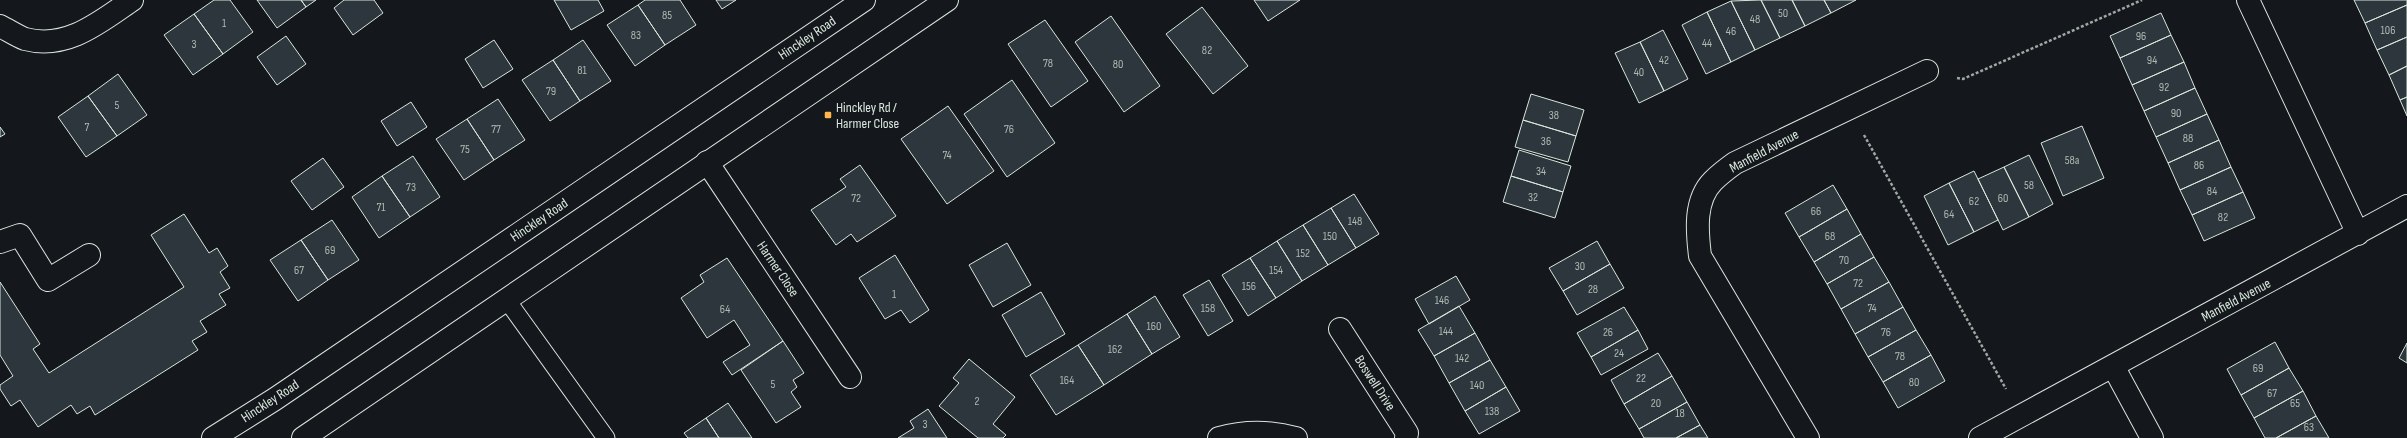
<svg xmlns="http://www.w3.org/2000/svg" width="2407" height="438" font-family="'Sofia Sans Condensed',sans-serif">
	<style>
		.building { fill: #2c363c; stroke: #d8e6dc }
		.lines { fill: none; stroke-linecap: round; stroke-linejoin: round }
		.service-casing { stroke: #d8e6dc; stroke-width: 19 }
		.minor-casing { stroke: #d8e6dc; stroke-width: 24 }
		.trunk-casing { stroke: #d8e6dc; stroke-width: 24 }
		.path { stroke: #9da8a2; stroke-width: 2.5; stroke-dasharray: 3 2; stroke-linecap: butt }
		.service { stroke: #14181c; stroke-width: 17 }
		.minor { stroke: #14181c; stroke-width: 22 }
		.trunk { stroke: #14181c; stroke-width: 22 }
		.poi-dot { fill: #ffb74d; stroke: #14181c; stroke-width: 1.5 }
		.labels { text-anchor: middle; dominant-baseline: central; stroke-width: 3; stroke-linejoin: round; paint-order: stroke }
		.number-label { font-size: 12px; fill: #adbab4 }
		.street-label { font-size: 14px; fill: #d8e6dc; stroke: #14181c }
		.poi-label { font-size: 14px; fill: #d8e6dc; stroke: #14181c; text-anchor: start }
	</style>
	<rect width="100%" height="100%" fill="#14181c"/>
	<path class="building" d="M 214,0 L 230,0 L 253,32 L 223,54 L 194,14 Z
		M 257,0 L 301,0 L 306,7 L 277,28 Z
		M 301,0 L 316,0 L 306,7 Z
		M 344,0 L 374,0 L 383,13 L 353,35 L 334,8 Z
		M 554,0 L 598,0 L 604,11 L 571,30 Z
		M 645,0 L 680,0 L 696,25 L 665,45 L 638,5 Z
		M 716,0 L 736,0 L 722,9 Z
		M 1254,0 L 1300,0 L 1268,21 Z
		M 1761,0 L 1792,0 L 1805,26 L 1780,38 Z
		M 1761,0 L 1780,38 L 1755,50 L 1731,1 Z
		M 1792,0 L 1824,0 L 1831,13 L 1805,26 Z
		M 1824,0 L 1856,0 L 1831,13 Z
		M 2354,0 L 2407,0 L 2407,5 L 2365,23 Z
		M 1731,1 L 1755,50 L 1731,62 L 1707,12 Z
		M 638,5 L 665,45 L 635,66 L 607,25 Z
		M 2407,5 L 2407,37 L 2377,50 L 2365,23 Z
		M 1202,7 L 1248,66 L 1213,94 L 1166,34 Z
		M 1707,12 L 1731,62 L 1706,74 L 1682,25 Z
		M 2161,13 L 2171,35 L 2120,58 L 2110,36 Z
		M 194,14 L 223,54 L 193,75 L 164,35 Z
		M 1111,16 L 1160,86 L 1124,112 L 1075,42 Z
		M 1045,20 L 1088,81 L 1051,107 L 1008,44 Z
		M 1663,30 L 1688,79 L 1664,91 L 1640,42 Z
		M 2171,35 L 2184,62 L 2132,85 L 2120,58 Z
		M 286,36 L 306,64 L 277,85 L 257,57 Z
		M 2407,37 L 2407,66 L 2389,75 L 2377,50 Z
		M 494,40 L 513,69 L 483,88 L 465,59 Z
		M 583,40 L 611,81 L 580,101 L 553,60 Z
		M 1640,42 L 1664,91 L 1639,103 L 1615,53 Z
		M 553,60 L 580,101 L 550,121 L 522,80 Z
		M 2184,62 L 2195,88 L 2144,111 L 2132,85 Z
		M 2407,66 L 2407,97 L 2400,100 L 2389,75 Z
		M 118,74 L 147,115 L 117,136 L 88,96 Z
		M 1012,80 L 1055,143 L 1007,177 L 964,114 Z
		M 2195,88 L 2207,114 L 2156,137 L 2144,111 Z
		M 1531,94 L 1584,110 L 1576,136 L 1523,120 Z
		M 88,96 L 117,136 L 86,157 L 58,117 Z
		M 2407,97 L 2407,116 L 2400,100 Z
		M 498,99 L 525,140 L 494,160 L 467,119 Z
		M 411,102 L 427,127 L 397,146 L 381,121 Z
		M 948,106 L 994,171 L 947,204 L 901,139 Z
		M 2207,114 L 2219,140 L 2168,163 L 2156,137 Z
		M 467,119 L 494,160 L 464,180 L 436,139 Z
		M 1523,120 L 1576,136 L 1568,162 L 1515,147 Z
		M 2082,126 L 2104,178 L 2063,196 L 2041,143 Z
		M 0,127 L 5,134 L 0,137 Z
		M 2219,140 L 2231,167 L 2180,190 L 2168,163 Z
		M 1519,150 L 1571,166 L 1563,192 L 1511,176 Z
		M 2029,155 L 2053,204 L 2029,217 L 2004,167 Z
		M 413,156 L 440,197 L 410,217 L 382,176 Z
		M 323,158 L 344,187 L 312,210 L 291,181 Z
		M 860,165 L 896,216 L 857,242 L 851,234 L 836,245 L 811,210 L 846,187 L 840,179 Z
		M 2004,167 L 2029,217 L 2003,230 L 1978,179 Z
		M 2231,167 L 2243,192 L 2192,215 L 2180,190 Z
		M 1974,171 L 1998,220 L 1974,232 L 1949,183 Z
		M 382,176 L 410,217 L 379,238 L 352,197 Z
		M 1511,176 L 1563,192 L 1555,218 L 1503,202 Z
		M 1949,183 L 1974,232 L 1948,245 L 1924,196 Z
		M 1833,185 L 1847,209 L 1799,237 L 1785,213 Z
		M 2243,192 L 2255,218 L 2204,241 L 2192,215 Z
		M 1354,194 L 1379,234 L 1356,248 L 1331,208 Z
		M 1331,208 L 1356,248 L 1328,265 L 1303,225 Z
		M 1847,209 L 1861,234 L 1814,262 L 1799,237 Z
		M 184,214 L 209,253 L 217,248 L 228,266 L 220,272 L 230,288 L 219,294 L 226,305 L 200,321 L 207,332 L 192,341 L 198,350 L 95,415 L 90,406 L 77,414 L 71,405 L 38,427 L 20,400 L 11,406 L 0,389 L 0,385 L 13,376 L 0,355 L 0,282 L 40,344 L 33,349 L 49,373 L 184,287 L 151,235 Z
		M 332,220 L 359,260 L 328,280 L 301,240 Z
		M 1303,225 L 1328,265 L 1302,281 L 1277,241 Z
		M 1861,234 L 1874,257 L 1827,284 L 1814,262 Z
		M 301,240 L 328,280 L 298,301 L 270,260 Z
		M 1277,241 L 1302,281 L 1276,298 L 1250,258 Z
		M 1597,241 L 1610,264 L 1563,291 L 1549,268 Z
		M 1007,243 L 1031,285 L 993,307 L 969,265 Z
		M 895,255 L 929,310 L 910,323 L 901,310 L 885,319 L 859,278 Z
		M 1874,257 L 1889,282 L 1841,309 L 1827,284 Z
		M 727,258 L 783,341 L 732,375 L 723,362 L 750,345 L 734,320 L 707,338 L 681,298 L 704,282 L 700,275 Z
		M 1250,258 L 1276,298 L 1248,316 L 1222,275 Z
		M 1610,264 L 1624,288 L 1577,315 L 1563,291 Z
		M 1456,276 L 1470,300 L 1429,324 L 1415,299 Z
		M 1209,280 L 1233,321 L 1208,336 L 1183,295 Z
		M 1889,282 L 1903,307 L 1855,334 L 1841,309 Z
		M 1041,292 L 1065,334 L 1026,357 L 1002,315 Z
		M 1155,296 L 1180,337 L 1152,354 L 1127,314 Z
		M 1459,306 L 1475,333 L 1434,356 L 1418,330 Z
		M 1624,307 L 1638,330 L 1591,357 L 1577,333 Z
		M 1903,307 L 1916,330 L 1868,357 L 1855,334 Z
		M 1127,314 L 1152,354 L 1104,385 L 1078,345 Z
		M 1638,330 L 1648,349 L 1601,375 L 1591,357 Z
		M 1916,330 L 1931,355 L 1883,382 L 1868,357 Z
		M 1475,333 L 1490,360 L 1449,383 L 1434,356 Z
		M 783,341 L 804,373 L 793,380 L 797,387 L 791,392 L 801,407 L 776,423 L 741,370 Z
		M 2275,342 L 2289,368 L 2241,395 L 2227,369 Z
		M 2407,343 L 2407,363 L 2399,358 Z
		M 1078,345 L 1104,385 L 1056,415 L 1030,375 Z
		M 1658,353 L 1672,376 L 1624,404 L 1611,380 Z
		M 1931,355 L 1945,381 L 1898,408 L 1883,382 Z
		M 969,359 L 1015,397 L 993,424 L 1006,435 L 1003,438 L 978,438 L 939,406 L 959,383 L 953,378 Z
		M 1490,360 L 1506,387 L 1465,411 L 1449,383 Z
		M 2289,368 L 2303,391 L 2254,418 L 2241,395 Z
		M 1672,376 L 1687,402 L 1639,429 L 1624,404 Z
		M 1506,387 L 1520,411 L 1479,434 L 1465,411 Z
		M 2303,391 L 2316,416 L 2276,438 L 2265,438 L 2254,418 Z
		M 1687,402 L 1700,425 L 1676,438 L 1644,438 L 1639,429 Z
		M 728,403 L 752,438 L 719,438 L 706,418 Z
		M 928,409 L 947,438 L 898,438 L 914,428 L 910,421 Z
		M 2316,416 L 2329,438 L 2276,438 Z
		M 706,418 L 719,438 L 688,438 L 684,433 Z
		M 1700,425 L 1708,438 L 1676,438 Z"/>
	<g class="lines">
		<g class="service-casing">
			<path id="service" d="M 506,299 L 606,438"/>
		</g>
		<g class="minor-casing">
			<path id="minor" d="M 2248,0 L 2358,234
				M 0,26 C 8,30 17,36 25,39 C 67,50 100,22 132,0
				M 707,162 L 850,377
				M 0,242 L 20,235 L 48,280 L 89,255
				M 1340,329 L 1407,433 L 1406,438
				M 2113,366 L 2152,438
				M 1219,438 C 1244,431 1270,431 1296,438
				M 1808,438 L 1700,256 C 1697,231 1694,200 1713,181 C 1720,174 1728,168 1735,163 L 1927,71
				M 1980,438 L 2407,206"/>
		</g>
		<g class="trunk-casing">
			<path id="trunk" d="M 213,438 L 275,399 L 864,0
				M 303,438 L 947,0"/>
		</g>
		<path class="path" d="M 1957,78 L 1963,79 L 2142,0
			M 1864,135 L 2006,389"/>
		<use href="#service" class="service"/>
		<use href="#minor" class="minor"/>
		<use href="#trunk" class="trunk"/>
	</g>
	<rect class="poi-dot" x="824" y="111" width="8" height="8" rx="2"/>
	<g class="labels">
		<g class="number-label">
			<text x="1783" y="13">50</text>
			<text x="667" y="15">85</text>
			<text x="1755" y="19">48</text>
			<text x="224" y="23">1</text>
			<text x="2388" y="30">106</text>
			<text x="1731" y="31">46</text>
			<text x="636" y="35">83</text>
			<text x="2141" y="36">96</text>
			<text x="1707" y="43">44</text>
			<text x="194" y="44">3</text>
			<text x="1207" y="50">82</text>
			<text x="1664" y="60">42</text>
			<text x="2152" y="60">94</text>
			<text x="1048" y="63">78</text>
			<text x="1118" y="64">80</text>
			<text x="582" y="70">81</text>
			<text x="1639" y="72">40</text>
			<text x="2164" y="87">92</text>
			<text x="551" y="91">79</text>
			<text x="117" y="105">5</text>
			<text x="2176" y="113">90</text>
			<text x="1554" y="115">38</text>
			<text x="87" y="127">7</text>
			<text x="496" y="129">77</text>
			<text x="1009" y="129">76</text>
			<text x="2188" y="138">88</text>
			<text x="1546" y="141">36</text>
			<text x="465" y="149">75</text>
			<text x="947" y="155">74</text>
			<text x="2072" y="160">58a</text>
			<text x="2199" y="165">86</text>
			<text x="1541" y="171">34</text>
			<text x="2029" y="185">58</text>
			<text x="411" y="187">73</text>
			<text x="2212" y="191">84</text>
			<text x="1533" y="197">32</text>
			<text x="856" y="198">72</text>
			<text x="2003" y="198">60</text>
			<text x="1974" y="201">62</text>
			<text x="381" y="207">71</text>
			<text x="1816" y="211">66</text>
			<text x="1949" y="214">64</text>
			<text x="2223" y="217">82</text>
			<text x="1355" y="221">148</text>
			<text x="1330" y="236">150</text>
			<text x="1830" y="236">68</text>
			<text x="330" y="250">69</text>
			<text x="1303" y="253">152</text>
			<text x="1844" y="260">70</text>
			<text x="1580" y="266">30</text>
			<text x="299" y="270">67</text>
			<text x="1276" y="270">154</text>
			<text x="1858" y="283">72</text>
			<text x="1249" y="286">156</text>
			<text x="1593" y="289">28</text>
			<text x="894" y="294">1</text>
			<text x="1442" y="300">146</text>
			<text x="1208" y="308">158</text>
			<text x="1872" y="308">74</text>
			<text x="725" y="309">64</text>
			<text x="1154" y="326">160</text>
			<text x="1446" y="331">144</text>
			<text x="1608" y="332">26</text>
			<text x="1886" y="332">76</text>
			<text x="1115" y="349">162</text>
			<text x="1619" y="353">24</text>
			<text x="1900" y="356">78</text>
			<text x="1462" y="358">142</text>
			<text x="2258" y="368">69</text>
			<text x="1641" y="378">22</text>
			<text x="1067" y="380">164</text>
			<text x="1914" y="382">80</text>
			<text x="773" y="384">5</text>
			<text x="1477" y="385">140</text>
			<text x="2272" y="393">67</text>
			<text x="977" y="401">2</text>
			<text x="1656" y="403">20</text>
			<text x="2295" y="403">65</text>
			<text x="1492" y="411">138</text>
			<text x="1680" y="413">18</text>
			<text x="925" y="424">3</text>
			<text x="2309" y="427">63</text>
		</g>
		<g class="street-label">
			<text transform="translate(807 38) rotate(-34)">Hinckley Road</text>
			<text transform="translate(1764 151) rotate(-28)">Manfield Avenue</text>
			<text transform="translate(539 220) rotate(-34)">Hinckley Road</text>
			<text transform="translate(778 269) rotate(56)">Harmer Close</text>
			<text transform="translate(2236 300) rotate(-28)">Manfield Avenue</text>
			<text transform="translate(1375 383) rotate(57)">Boswell Drive</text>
			<text transform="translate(270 401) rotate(-33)">Hinckley Road</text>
		</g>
		<g class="poi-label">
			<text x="836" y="107">Hinckley Rd /<tspan x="836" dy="16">Harmer Close</tspan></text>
		</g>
	</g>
</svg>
